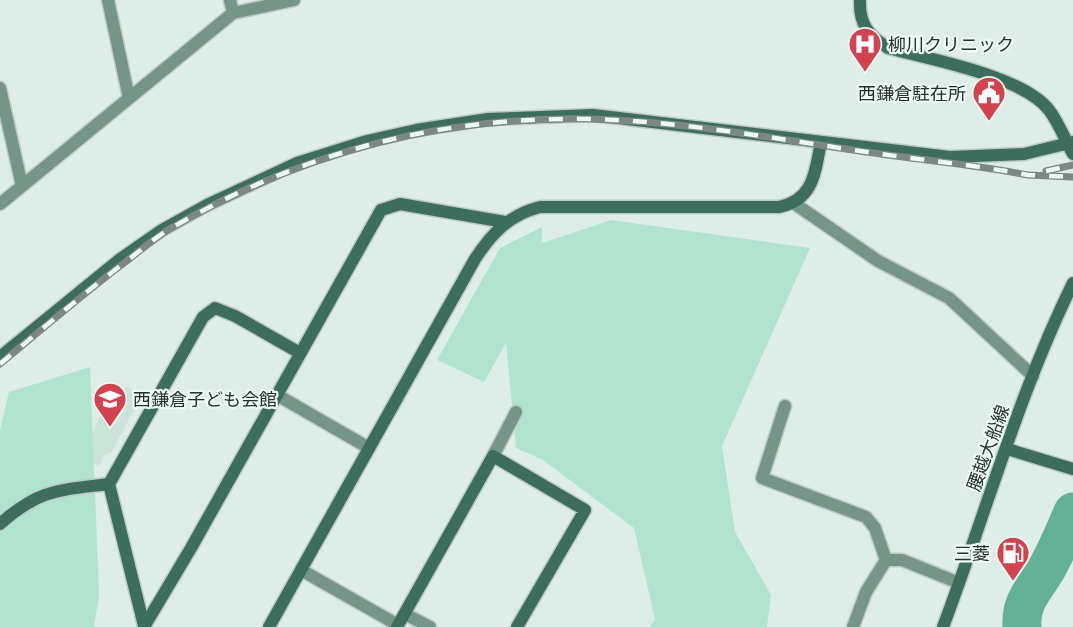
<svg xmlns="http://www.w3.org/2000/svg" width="1073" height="627" font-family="'PT Sans','Noto Sans JP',sans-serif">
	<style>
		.built { fill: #cce3da }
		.green { fill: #b0e4d0 }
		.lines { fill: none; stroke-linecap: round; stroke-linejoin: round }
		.river { stroke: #65b197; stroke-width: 39 }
		.street-casing { stroke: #bdcbc5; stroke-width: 15 }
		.secondary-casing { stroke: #bdcbc5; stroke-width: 15 }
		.street { stroke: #769589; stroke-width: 12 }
		.secondary { stroke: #3d6d5c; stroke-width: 12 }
		.rail-casing { stroke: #7d8783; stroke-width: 7 }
		.rail { stroke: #ebfaf4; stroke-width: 4.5; stroke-dasharray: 14; stroke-linecap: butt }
		.labels { text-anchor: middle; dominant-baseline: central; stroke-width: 4.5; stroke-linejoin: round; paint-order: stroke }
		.poi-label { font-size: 18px; fill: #292f2c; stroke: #ebfaf4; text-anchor: start }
		.street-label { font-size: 18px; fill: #292f2c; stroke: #ebfaf4 }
	</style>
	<rect width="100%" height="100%" fill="#deede7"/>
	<path class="built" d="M 127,387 L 142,394 L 112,452 L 105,455 L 99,466 L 85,458 L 88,441 L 101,415 L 98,412 L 104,399 Z"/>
	<path class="green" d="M 611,220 L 810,248 L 722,446 L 735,532 L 771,595 L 767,627 L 650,627 L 655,619 L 634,528 L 543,460 L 516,448 L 506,343 L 484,382 L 437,360 L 500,248 L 542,227 L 542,243 Z
		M 90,367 L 99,595 L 94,627 L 0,627 L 0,430 L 9,392 Z"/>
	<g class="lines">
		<path class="river" d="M 1022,627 C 1020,601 1035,589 1047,568 C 1057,550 1065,531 1073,512"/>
		<g class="street-casing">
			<path id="street" d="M 108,0 L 129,98
				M 230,0 L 233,13
				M 0,88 L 22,186
				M 0,204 L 233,13 L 294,0
				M 795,204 L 878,261 L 949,298 L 1033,376
				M 277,395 L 369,448
				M 785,406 L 762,478 L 866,517 L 875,528 L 886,560
				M 493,456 L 516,412
				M 301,570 L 398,625
				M 405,614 L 430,627
				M 853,627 L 866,592 L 886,560 L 902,560 L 959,583"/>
		</g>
		<g class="secondary-casing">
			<path id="secondary" d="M 860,0 C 859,24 868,35 888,48 C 929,59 1023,76 1049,110 C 1059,123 1065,140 1073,154
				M 0,357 L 119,260 L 162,230 L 207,205 L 297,163 L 367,141 L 416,130 L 488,119 L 593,115 L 950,157 L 1024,154 L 1073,142
				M 1007,449 L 1073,469
				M 0,524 C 39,489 60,490 109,484
				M 144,626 L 109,484 L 203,317 L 215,308 L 235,316 L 300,353
				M 144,627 L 191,548 L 381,210 L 400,204 L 505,222
				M 269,627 L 475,259 C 492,233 509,215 540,207 L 779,207 C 814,200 815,172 821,142
				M 397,627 L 493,456 L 585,510 L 517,627
				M 943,627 C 986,513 1019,392 1073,283"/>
		</g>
		<use href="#street" class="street"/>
		<use href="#secondary" class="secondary"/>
		<g class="rail-casing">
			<path id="rail" d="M 1046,171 L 1073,165
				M 0,364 C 41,330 82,295 124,263 C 139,252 153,239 168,230 C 299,153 438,116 590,119 C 678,121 766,137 853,150 C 911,159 970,164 1028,175 L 1073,177"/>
		</g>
		<use href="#rail" class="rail"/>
	</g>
	<defs>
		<g id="hospital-pin" transform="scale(1.725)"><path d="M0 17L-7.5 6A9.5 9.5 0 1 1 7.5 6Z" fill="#d2424f" stroke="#ebfaf4"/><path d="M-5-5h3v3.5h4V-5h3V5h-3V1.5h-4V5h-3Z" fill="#fff"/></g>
		<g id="civic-pin" transform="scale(1.725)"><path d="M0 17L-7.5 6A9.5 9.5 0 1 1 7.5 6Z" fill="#d2424f" stroke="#ebfaf4"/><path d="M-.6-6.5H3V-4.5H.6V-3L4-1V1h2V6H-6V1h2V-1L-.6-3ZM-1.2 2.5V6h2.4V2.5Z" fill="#fff"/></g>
		<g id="school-pin" transform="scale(1.725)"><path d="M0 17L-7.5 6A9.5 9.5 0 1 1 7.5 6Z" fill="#d2424f" stroke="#ebfaf4"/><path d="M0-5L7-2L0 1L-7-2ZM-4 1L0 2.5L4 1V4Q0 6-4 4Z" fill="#fff"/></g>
		<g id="fuel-pin" transform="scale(1.725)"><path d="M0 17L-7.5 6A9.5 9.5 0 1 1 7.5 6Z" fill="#d2424f" stroke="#ebfaf4"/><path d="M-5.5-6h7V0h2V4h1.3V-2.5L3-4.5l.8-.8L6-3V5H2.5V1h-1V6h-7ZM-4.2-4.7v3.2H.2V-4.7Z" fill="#fff"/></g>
	</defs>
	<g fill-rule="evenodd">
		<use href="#hospital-pin" x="865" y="44"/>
		<use href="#civic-pin" x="989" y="93"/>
		<use href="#school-pin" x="110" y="399"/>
		<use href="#fuel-pin" x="1013" y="553"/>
	</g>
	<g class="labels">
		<g class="poi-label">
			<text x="888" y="44">柳川クリニック</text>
			<text x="966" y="93" text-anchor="end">西鎌倉駐在所</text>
			<text x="133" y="399">西鎌倉子ども会館</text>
			<text x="990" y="553" text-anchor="end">三菱</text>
		</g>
		<g class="street-label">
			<text transform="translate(988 448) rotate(-70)">腰越大船線</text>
		</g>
	</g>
</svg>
